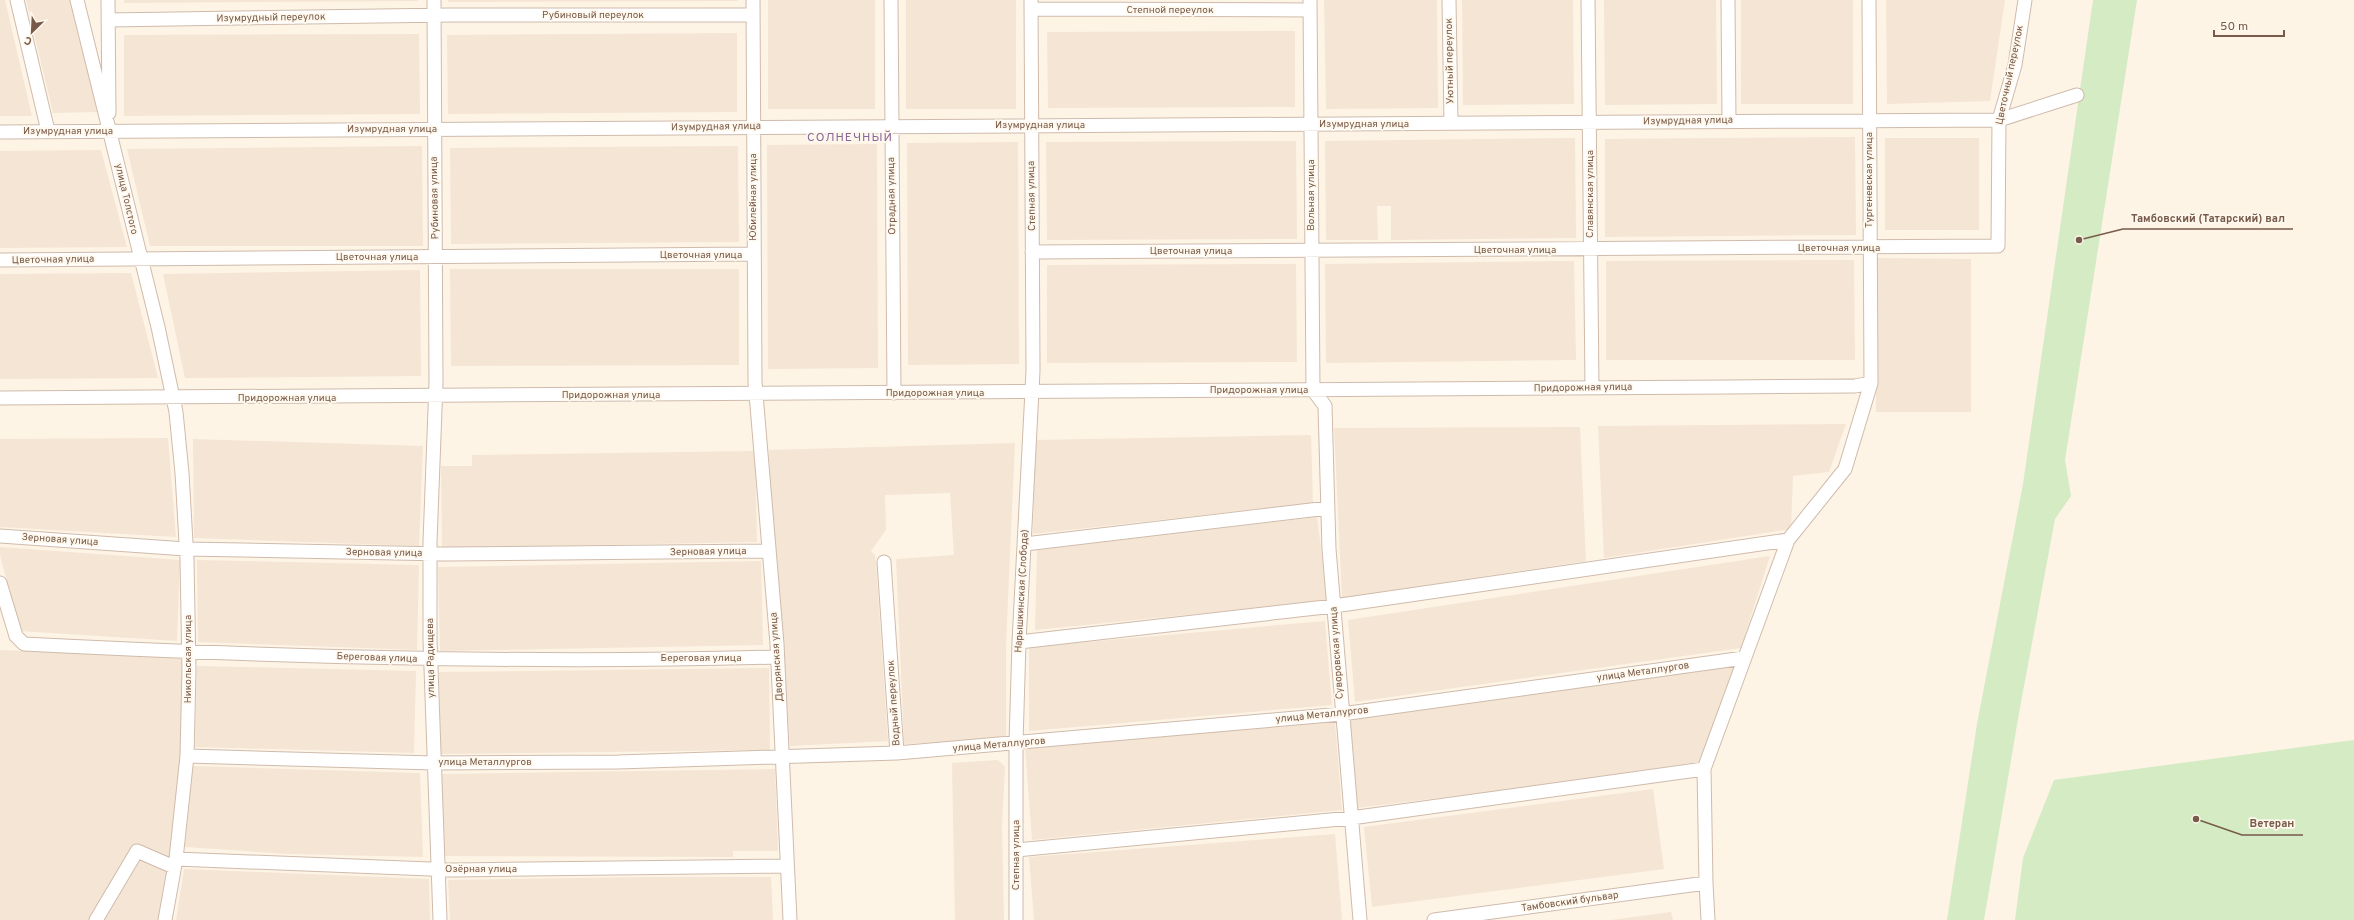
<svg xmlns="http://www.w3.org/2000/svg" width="2354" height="920" font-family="Overpass,sans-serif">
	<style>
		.residential { fill: #f5e5d4 }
		.green { fill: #d4ebc4 }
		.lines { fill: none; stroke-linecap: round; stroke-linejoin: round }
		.minor-casing { stroke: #cfbbac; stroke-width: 15 }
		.minor { stroke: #fff; stroke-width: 13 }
		.labels { text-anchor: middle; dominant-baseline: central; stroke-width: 3.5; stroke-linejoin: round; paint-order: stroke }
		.street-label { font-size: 10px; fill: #775a4a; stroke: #fff8ed }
		.quarter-label { font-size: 12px; letter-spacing: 1px; fill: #88659a; stroke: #fff8ed }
		.leader { fill: none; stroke: #775a4a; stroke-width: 1.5 }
		.callout-dot { fill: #775a4a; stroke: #fff8ed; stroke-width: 1.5 }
		.callout-label { font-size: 11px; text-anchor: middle; font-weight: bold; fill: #775a4a; stroke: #fff8ed; stroke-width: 3.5; stroke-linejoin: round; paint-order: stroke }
	</style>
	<rect width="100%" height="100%" fill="#fdf4e6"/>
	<path class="residential" d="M 0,0 L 5,0 L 32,116 L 0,116 Z
		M 26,0 L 71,0 L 98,112 L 53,113 Z
		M 124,0 L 418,0 L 418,1 L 124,3 Z
		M 448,0 L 738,0 L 738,1 L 448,2 Z
		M 768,0 L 875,0 L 875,109 L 768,109 Z
		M 906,0 L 1016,0 L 1016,109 L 906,109 Z
		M 1324,0 L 1437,0 L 1438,108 L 1326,109 Z
		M 1462,0 L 1573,0 L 1574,104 L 1463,105 Z
		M 1604,0 L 1716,0 L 1717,104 L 1605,105 Z
		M 1741,0 L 1853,0 L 1853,104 L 1741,104 Z
		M 1886,0 L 2005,0 L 1990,101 L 1887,104 Z
		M 1295,31 L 1295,107 L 1048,108 L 1047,32 Z
		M 737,33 L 737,112 L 448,114 L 447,35 Z
		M 419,34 L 420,114 L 124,116 L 124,35 Z
		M 1855,137 L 1856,235 L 1605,237 L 1605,139 Z
		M 1575,138 L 1576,238 L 1391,240 L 1391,206 L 1377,206 L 1378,240 L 1326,240 L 1325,141 Z
		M 1885,138 L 1979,138 L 1979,230 L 1885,230 Z
		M 1296,141 L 1297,239 L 1047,240 L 1046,142 Z
		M 1018,142 L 1019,364 L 908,365 L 907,143 Z
		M 877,144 L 878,368 L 768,369 L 767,145 Z
		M 422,146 L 423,246 L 150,246 L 127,149 Z
		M 738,146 L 739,242 L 451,244 L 450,148 Z
		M 101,150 L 127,247 L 0,248 L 0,151 Z
		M 1876,258 L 1971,259 L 1971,412 L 1876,412 Z
		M 1854,260 L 1855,360 L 1606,360 L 1606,261 Z
		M 1574,261 L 1576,360 L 1326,363 L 1325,264 Z
		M 1296,264 L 1297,362 L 1047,363 L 1047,265 Z
		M 450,269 L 739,269 L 739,365 L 451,366 Z
		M 420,270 L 421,376 L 185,378 L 163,274 Z
		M 131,273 L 158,378 L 0,379 L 0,274 Z
		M 1846,424 L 1829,472 L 1793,476 L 1791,529 L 1604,558 L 1598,426 Z
		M 1580,427 L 1586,561 L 1342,598 L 1334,428 Z
		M 1311,435 L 1313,503 L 1033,534 L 1035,440 Z
		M 168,438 L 176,537 L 0,527 L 0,439 Z
		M 193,439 L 423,446 L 419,546 L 194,538 Z
		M 1015,443 L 1006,645 L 1006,739 L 904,744 L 896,559 L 954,555 L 950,493 L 885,495 L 886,530 L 871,551 L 875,555 L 876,563 L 888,741 L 790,746 L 771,498 L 769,450 Z
		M 755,451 L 757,542 L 442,548 L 441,466 L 472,466 L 472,455 Z
		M 1317,517 L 1328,601 L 1035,630 L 1037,550 Z
		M 0,547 L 180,560 L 177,641 L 20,631 L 0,555 Z
		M 1770,556 L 1741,648 L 1355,702 L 1348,620 Z
		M 197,560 L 419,565 L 417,650 L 198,642 Z
		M 761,561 L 763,645 L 440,651 L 438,567 Z
		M 1325,621 L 1332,705 L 1029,731 L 1029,647 Z
		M 0,650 L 182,657 L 184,749 L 162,920 L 0,920 Z
		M 1735,664 L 1698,766 L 1357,808 L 1349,719 Z
		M 197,666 L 416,671 L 414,753 L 195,747 Z
		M 769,668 L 770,750 L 441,754 L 439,672 Z
		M 1335,722 L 1342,810 L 1032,840 L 1025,747 Z
		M 998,760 L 1005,767 L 1002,826 L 1004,920 L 955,920 L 952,763 Z
		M 193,766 L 420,773 L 423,857 L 289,854 L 185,847 Z
		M 775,769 L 778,851 L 733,851 L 733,857 L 443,856 L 441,774 Z
		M 1653,789 L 1664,869 L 1372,907 L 1364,827 Z
		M 1335,834 L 1342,920 L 1034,920 L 1029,857 Z
		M 184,869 L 429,879 L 430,920 L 176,920 Z
		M 643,877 L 771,877 L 773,920 L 450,920 L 448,880 Z
		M 1671,912 L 1673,920 L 1611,920 Z"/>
	<path class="green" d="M 2093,0 L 2137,0 L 2065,460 L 2071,496 L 2055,519 L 2019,713 L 1984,920 L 1947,920 L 1977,724 L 2023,484 Z
		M 2354,740 L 2354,920 L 2015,920 L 2023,858 L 2054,780 Z"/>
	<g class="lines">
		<g class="minor-casing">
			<path id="minor" d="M 17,0 L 48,131
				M 77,0 L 158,327 L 176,412 L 182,473 L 187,560 L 189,670 L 187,756 L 176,859 L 165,920
				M 108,0 L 109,113
				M 434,0 L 436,383 L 430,542 L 430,640 L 440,920
				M 753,0 L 755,382 L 777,644 L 790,920
				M 891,0 L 894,393
				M 1310,0 L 1313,390 L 1325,406 L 1329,549 L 1360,920
				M 1449,0 L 1451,123
				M 1588,0 L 1592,388
				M 1728,0 L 1729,120
				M 1031,9 L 1310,10
				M 108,20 L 450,15 L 752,15
				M 0,132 L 1999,120 L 2077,95
				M 1032,252 L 1998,246 L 1999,120 L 2015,65 L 2025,0
				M 0,260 L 753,254
				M 0,398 L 1728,387 L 1855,386 L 1871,383
				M 0,536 L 186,549 L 446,554 L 768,551
				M 1025,544 L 1328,508
				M 0,583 L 16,636 L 24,644 C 275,657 526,664 777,657
				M 1019,642 L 1334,606 L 1788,540
				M 897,753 L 1342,714 L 1744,658
				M 187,756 L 433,763 L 618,762 L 897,753 L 884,562
				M 1016,850 L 1351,818 L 1704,769
				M 176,859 L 455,870 L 787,866
				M 96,920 L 137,851 L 174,867
				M 1016,920 L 1016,743 L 1019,642 L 1033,371 L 1031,0
				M 1434,920 L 1706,883
				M 1708,920 L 1706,883 L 1704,769 L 1788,540 L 1845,469 L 1871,383 L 1869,0"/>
		</g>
		<use href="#minor" class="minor"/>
	</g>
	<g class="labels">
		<g class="street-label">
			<text x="1170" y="10">Степной переулок</text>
			<text x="593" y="15">Рубиновый переулок</text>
			<text transform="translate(271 18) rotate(-1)">Изумрудный переулок</text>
			<text transform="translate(1450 61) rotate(-91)">Уютный переулок</text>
			<text transform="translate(2010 75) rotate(-78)">Цветочный переулок</text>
			<text transform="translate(1688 121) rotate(-1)">Изумрудная улица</text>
			<text x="1364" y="124">Изумрудная улица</text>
			<text x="1040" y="125">Изумрудная улица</text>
			<text transform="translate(716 127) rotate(-1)">Изумрудная улица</text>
			<text x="392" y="129">Изумрудная улица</text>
			<text x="68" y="131">Изумрудная улица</text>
			<text transform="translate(1869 180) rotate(-90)">Тургеневская улица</text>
			<text transform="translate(1590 194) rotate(-90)">Славянская улица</text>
			<text transform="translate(1311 195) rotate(-90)">Вольная улица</text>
			<text transform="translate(892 196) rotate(-91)">Отрадная улица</text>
			<text transform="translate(1032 196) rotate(-91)">Степная улица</text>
			<text transform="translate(753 197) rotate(-90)">Юбилейная улица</text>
			<text transform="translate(435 198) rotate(-91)">Рубиновая улица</text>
			<text transform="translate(126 199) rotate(77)">улица Толстого</text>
			<text x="1839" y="248">Цветочная улица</text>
			<text x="1515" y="250">Цветочная улица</text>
			<text x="1191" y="251">Цветочная улица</text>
			<text x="701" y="255">Цветочная улица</text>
			<text x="377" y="257">Цветочная улица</text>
			<text transform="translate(53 260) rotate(-1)">Цветочная улица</text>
			<text transform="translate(1583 388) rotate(-1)">Придорожная улица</text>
			<text x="1259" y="390">Придорожная улица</text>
			<text x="935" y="393">Придорожная улица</text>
			<text x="611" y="395">Придорожная улица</text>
			<text x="287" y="398">Придорожная улица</text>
			<text transform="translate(60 540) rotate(4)">Зерновая улица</text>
			<text transform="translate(708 552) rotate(-1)">Зерновая улица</text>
			<text transform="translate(384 553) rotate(1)">Зерновая улица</text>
			<text transform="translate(1022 591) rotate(-87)">Нарышкинская (Слобода)</text>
			<text transform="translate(1337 653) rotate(-94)">Суворовская улица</text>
			<text transform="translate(777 657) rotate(-94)">Дворянская улица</text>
			<text transform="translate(377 658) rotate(2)">Береговая улица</text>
			<text transform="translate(431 658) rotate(-91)">улица Радищева</text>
			<text x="701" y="658">Береговая улица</text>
			<text transform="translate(188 659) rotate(-90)">Никольская улица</text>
			<text transform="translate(1643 672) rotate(-8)">улица Металлургов</text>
			<text transform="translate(894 703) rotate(-94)">Водный переулок</text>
			<text transform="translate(1322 715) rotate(-6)">улица Металлургов</text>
			<text transform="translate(999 745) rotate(-5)">улица Металлургов</text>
			<text x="485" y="762">улица Металлургов</text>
			<text transform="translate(1016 855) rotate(-90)">Степная улица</text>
			<text x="481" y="869">Озёрная улица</text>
			<text transform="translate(1570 902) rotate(-8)">Тамбовский бульвар</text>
		</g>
		<g class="quarter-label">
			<text x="850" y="138">СОЛНЕЧНЫЙ</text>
		</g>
	</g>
	<path class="leader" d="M2079 240L2123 229H2293M2196 819L2242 835H2303"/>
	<g class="callout-dot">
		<circle cx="2079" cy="240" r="4"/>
		<circle cx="2196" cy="819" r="4"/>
	</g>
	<g class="callout-label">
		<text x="2208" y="222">Тамбовский (Татарский) вал</text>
		<text x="2272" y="827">Ветеран</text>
	</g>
	<g transform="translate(32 32) rotate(204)" stroke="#fff8ed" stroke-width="3" paint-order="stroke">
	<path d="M0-3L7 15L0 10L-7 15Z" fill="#775a4a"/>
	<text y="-6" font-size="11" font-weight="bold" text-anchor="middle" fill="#775a4a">С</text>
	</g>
	<path d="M2214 30v6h70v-6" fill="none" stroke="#775a4a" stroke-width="2"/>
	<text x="2220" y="30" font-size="12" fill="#775a4a" stroke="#fff8ed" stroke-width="3" paint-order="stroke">50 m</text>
</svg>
